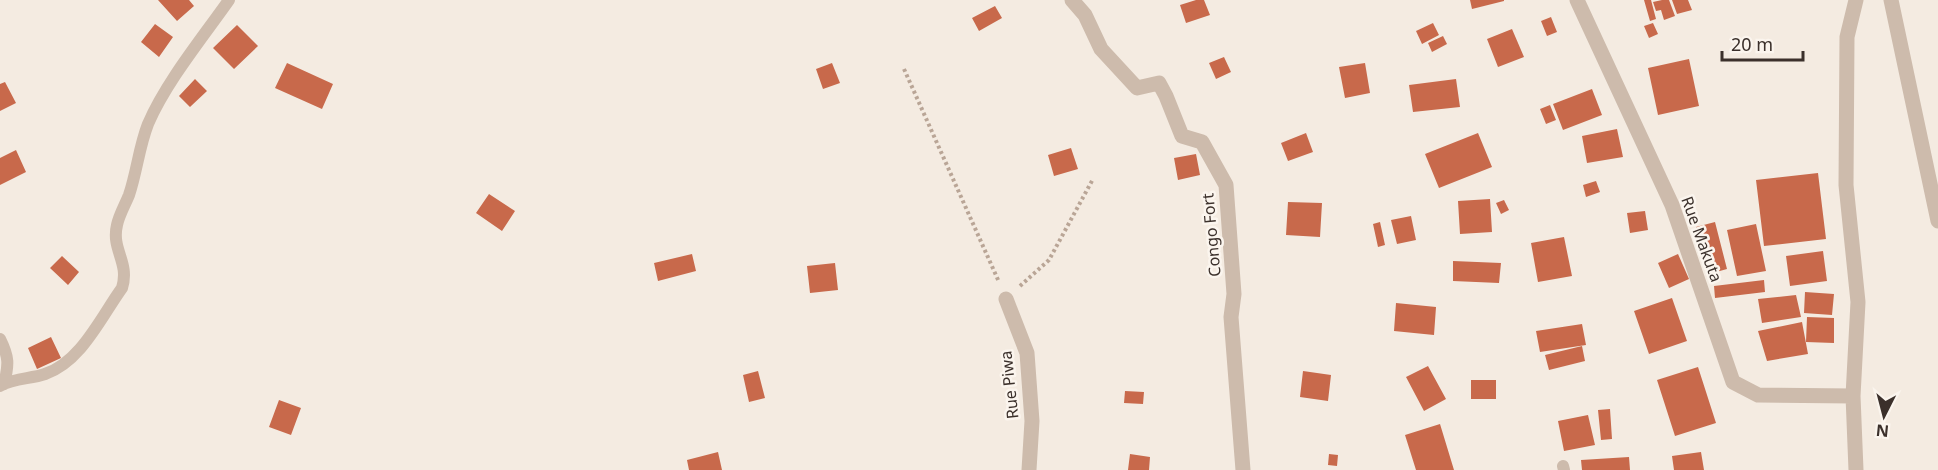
<svg xmlns="http://www.w3.org/2000/svg" width="1938" height="470" font-family="'Noto Sans',sans-serif">
	<style>
		.building { fill: #c8694b }
		.lines { fill: none; stroke-linecap: round; stroke-linejoin: round }
		.path { stroke: #b9a596; stroke-width: 4; stroke-dasharray: 3 3; stroke-linecap: butt }
		.service { stroke: #cdbbac; stroke-width: 12 }
		.minor { stroke: #cdbbac; stroke-width: 15 }
		.labels { text-anchor: middle; dominant-baseline: central; stroke-width: 5; stroke-linejoin: round; paint-order: stroke }
		.street-label { font-size: 16px; fill: #3b302b; stroke: #fbf5ee }
	</style>
	<rect width="100%" height="100%" fill="#f4ebe1"/>
	<path class="building" d="M 158,0 L 189,0 L 194,6 L 177,21 Z
		M 1196,0 L 1204,0 L 1210,15 L 1186,23 L 1180,5 Z
		M 1470,0 L 1504,0 L 1504,1 L 1472,9 Z
		M 1644,0 L 1651,0 L 1656,19 L 1650,21 Z
		M 1662,0 L 1669,0 L 1675,16 L 1664,20 L 1661,10 L 1656,11 L 1653,2 Z
		M 1672,0 L 1688,0 L 1692,10 L 1677,14 Z
		M 995,6 L 1002,18 L 979,31 L 972,18 Z
		M 1551,17 L 1557,32 L 1547,36 L 1541,21 Z
		M 1433,23 L 1439,35 L 1422,44 L 1416,31 Z
		M 1653,23 L 1658,34 L 1649,38 L 1644,26 Z
		M 155,24 L 173,37 L 159,57 L 141,42 Z
		M 237,25 L 258,46 L 234,69 L 213,48 Z
		M 1512,29 L 1524,57 L 1498,67 L 1487,39 Z
		M 1443,36 L 1447,44 L 1432,52 L 1428,43 Z
		M 1224,57 L 1231,72 L 1216,79 L 1209,63 Z
		M 1689,59 L 1699,106 L 1658,115 L 1648,68 Z
		M 287,63 L 333,84 L 322,109 L 275,88 Z
		M 832,63 L 840,83 L 823,89 L 816,69 Z
		M 1365,63 L 1370,93 L 1345,98 L 1339,67 Z
		M 195,79 L 207,91 L 190,107 L 179,96 Z
		M 1456,79 L 1460,107 L 1413,112 L 1409,85 Z
		M 5,82 L 16,103 L 0,111 L 0,84 Z
		M 1592,89 L 1602,115 L 1563,130 L 1553,104 Z
		M 1550,105 L 1556,120 L 1546,124 L 1540,109 Z
		M 1617,129 L 1623,157 L 1587,163 L 1582,136 Z
		M 1306,133 L 1313,152 L 1288,161 L 1281,143 Z
		M 1478,133 L 1492,167 L 1439,188 L 1425,154 Z
		M 1071,148 L 1078,169 L 1054,176 L 1048,155 Z
		M 16,150 L 26,172 L 0,185 L 0,158 Z
		M 1196,154 L 1200,175 L 1178,180 L 1174,158 Z
		M 1818,173 L 1826,239 L 1764,246 L 1756,180 Z
		M 1596,181 L 1600,192 L 1586,197 L 1583,185 Z
		M 489,194 L 515,211 L 502,231 L 476,213 Z
		M 1490,199 L 1492,232 L 1460,234 L 1458,201 Z
		M 1504,200 L 1509,210 L 1501,214 L 1496,203 Z
		M 1288,202 L 1322,203 L 1320,237 L 1286,235 Z
		M 1645,211 L 1648,230 L 1630,233 L 1627,213 Z
		M 1411,216 L 1416,240 L 1397,244 L 1391,220 Z
		M 1380,222 L 1385,245 L 1378,247 L 1373,224 Z
		M 1715,222 L 1727,269 L 1709,274 L 1696,227 Z
		M 1756,224 L 1766,271 L 1737,276 L 1727,230 Z
		M 1564,237 L 1572,276 L 1538,282 L 1531,243 Z
		M 1823,251 L 1827,281 L 1790,286 L 1786,256 Z
		M 692,254 L 696,271 L 658,281 L 654,263 Z
		M 1678,254 L 1689,279 L 1669,288 L 1658,263 Z
		M 62,256 L 79,272 L 68,285 L 50,268 Z
		M 1453,261 L 1501,263 L 1499,283 L 1453,281 Z
		M 835,263 L 838,290 L 810,293 L 807,266 Z
		M 1764,280 L 1765,292 L 1715,298 L 1714,286 Z
		M 1805,292 L 1834,294 L 1832,315 L 1804,313 Z
		M 1796,295 L 1801,317 L 1762,323 L 1758,299 Z
		M 1672,298 L 1687,341 L 1649,354 L 1634,311 Z
		M 1396,303 L 1436,307 L 1434,335 L 1394,331 Z
		M 1807,317 L 1834,318 L 1834,343 L 1806,342 Z
		M 1802,322 L 1808,354 L 1767,361 L 1758,331 Z
		M 1582,324 L 1586,345 L 1540,352 L 1536,331 Z
		M 51,337 L 61,358 L 37,369 L 28,348 Z
		M 1582,346 L 1585,361 L 1549,370 L 1545,355 Z
		M 1428,366 L 1446,399 L 1424,411 L 1406,377 Z
		M 1698,367 L 1716,423 L 1675,436 L 1657,380 Z
		M 758,371 L 765,398 L 749,402 L 743,375 Z
		M 1303,371 L 1331,375 L 1328,401 L 1300,397 Z
		M 1471,380 L 1496,380 L 1496,399 L 1471,399 Z
		M 1125,391 L 1144,392 L 1143,404 L 1124,403 Z
		M 279,400 L 301,408 L 291,435 L 269,427 Z
		M 1610,409 L 1612,439 L 1601,440 L 1598,410 Z
		M 1588,415 L 1595,445 L 1564,451 L 1558,421 Z
		M 1440,424 L 1454,470 L 1416,470 L 1405,435 Z
		M 718,452 L 722,470 L 689,470 L 687,460 Z
		M 1701,452 L 1704,470 L 1674,470 L 1672,456 Z
		M 1130,454 L 1150,457 L 1149,470 L 1128,470 Z
		M 1329,454 L 1338,455 L 1337,466 L 1328,465 Z
		M 1629,457 L 1630,470 L 1582,470 L 1581,460 Z"/>
	<g class="lines">
		<path class="path" d="M 904,69 L 999,282
			M 1020,286 L 1049,260 L 1093,179"/>
		<path class="service" d="M 0,339 C 9,357 9,364 4,384
			M 0,386 C 13,378 31,379 45,374 C 81,362 101,317 122,288 C 130,262 111,250 117,225 C 119,215 125,205 129,195 C 137,171 139,147 148,124 C 166,82 203,37 229,0
			M 1563,466 L 1564,470"/>
		<path class="minor" d="M 1072,0 L 1085,15 L 1101,49 L 1137,88 L 1159,83 L 1166,96 L 1182,136 L 1202,142 L 1226,185 L 1234,294 L 1231,317 L 1243,470
			M 1577,0 L 1672,205 L 1733,382 L 1758,395 L 1853,396
			M 1856,0 L 1847,37 L 1846,185 L 1858,302 L 1853,396 L 1856,470
			M 1891,0 L 1938,221
			M 1006,299 L 1027,353 L 1032,421 L 1029,470"/>
	</g>
	<g class="labels">
		<g class="street-label">
			<text transform="translate(1211 235) rotate(-95)">Congo Fort</text>
			<text transform="translate(1702 239) rotate(70)">Rue Makuta</text>
			<text transform="translate(1009 385) rotate(-96)">Rue Piwa</text>
		</g>
	</g>
	<g transform="translate(1884 416) rotate(186)" stroke="#fbf5ee" stroke-width="4.5" paint-order="stroke">
	<path d="M0-4.5L10 22L0 15L-10 22Z" fill="#3b302b"/>
	<text y="-9" font-size="16" font-weight="bold" text-anchor="middle" fill="#3b302b">N</text>
	</g>
	<path d="M1722 51v9h81v-9" fill="none" stroke="#3b302b" stroke-width="3"/>
	<text x="1731" y="51" font-size="18" fill="#3b302b" stroke="#fbf5ee" stroke-width="4.5" paint-order="stroke">20 m</text>
</svg>
